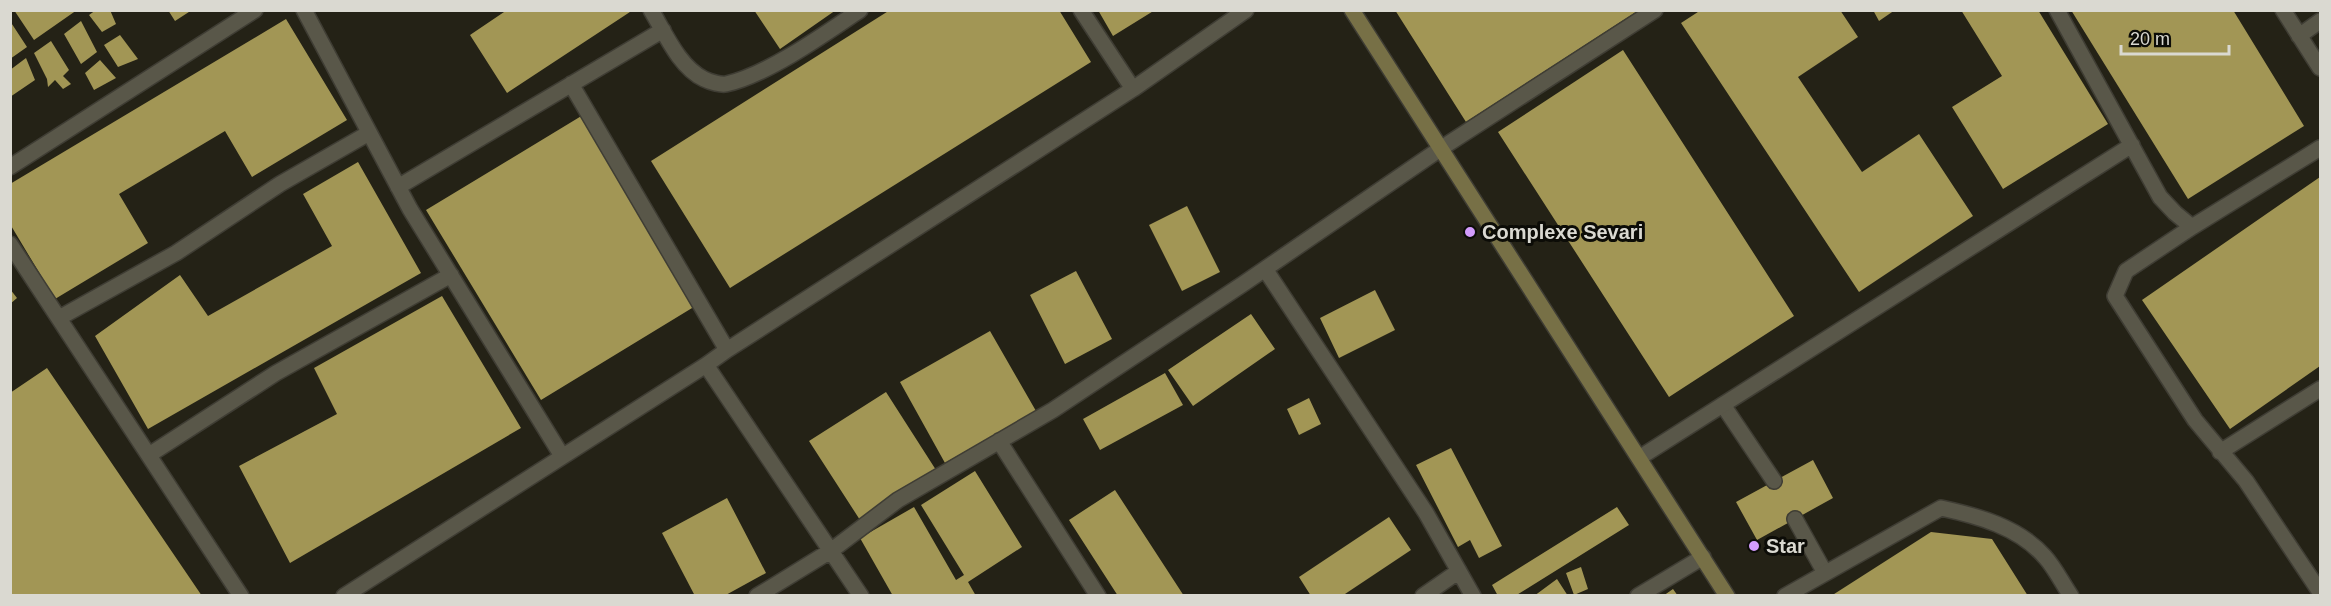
<svg xmlns="http://www.w3.org/2000/svg" width="2331" height="606" font-family="Arial,sans-serif">
	<style>
		.building { fill: #a29655 }
		.lines { fill: none; stroke-linecap: round; stroke-linejoin: round }
		.service-casing { stroke: #3f3d34; stroke-width: 18 }
		.minor-casing { stroke: #3f3d34; stroke-width: 18 }
		.secondary-casing { stroke: #3f3d34; stroke-width: 18 }
		.service { stroke: #595749; stroke-width: 15 }
		.minor { stroke: #595749; stroke-width: 15 }
		.secondary { stroke: #777046; stroke-width: 15 }
		.poi-dot { fill: #d39cfd; stroke: #0c0c07; stroke-width: 2 }
		.labels { text-anchor: middle; dominant-baseline: central; stroke-width: 6; stroke-linejoin: round; paint-order: stroke }
		.poi-label { font-size: 20px; font-weight: bold; fill: #dad9d1; stroke: #0c0c07; text-anchor: start }
	</style>
	<rect width="100%" height="100%" fill="#242216"/>
	<path class="building" d="M 14,10 L 77,10 L 34,40 Z
		M 96,10 L 110,10 L 116,24 L 102,32 L 89,15 Z
		M 168,10 L 192,10 L 175,21 Z
		M 507,10 L 633,10 L 507,93 L 470,35 Z
		M 754,10 L 836,10 L 780,49 Z
		M 890,10 L 1059,10 L 1091,62 L 730,288 L 651,161 Z
		M 1098,10 L 1155,10 L 1113,36 Z
		M 1395,10 L 1639,10 L 1466,122 Z
		M 1701,10 L 1840,10 L 1858,37 L 1798,77 L 1862,172 L 1919,134 L 1973,216 L 1859,292 L 1681,23 Z
		M 1873,10 L 1895,10 L 1879,21 Z
		M 1961,10 L 2038,10 L 2108,124 L 2003,189 L 1952,107 L 2002,76 Z
		M 2071,10 L 2233,10 L 2304,126 L 2188,199 Z
		M 286,19 L 347,120 L 252,177 L 225,131 L 119,194 L 148,243 L 55,299 L 10,224 L 10,184 Z
		M 10,21 L 27,47 L 10,59 Z
		M 81,21 L 97,52 L 81,64 L 64,34 Z
		M 120,35 L 138,59 L 118,67 L 104,45 Z
		M 51,41 L 69,70 L 63,76 L 71,84 L 63,89 L 55,80 L 48,87 L 47,79 L 34,53 Z
		M 1623,50 L 1794,316 L 1669,397 L 1498,132 Z
		M 26,58 L 35,80 L 10,97 L 10,70 Z
		M 100,60 L 116,78 L 94,90 L 85,73 Z
		M 583,115 L 697,305 L 541,400 L 426,210 Z
		M 358,162 L 421,273 L 148,429 L 95,336 L 180,275 L 208,316 L 332,246 L 303,194 Z
		M 2320,177 L 2320,366 L 2230,429 L 2142,300 Z
		M 1187,206 L 1220,272 L 1182,291 L 1149,225 Z
		M 1076,271 L 1112,339 L 1065,364 L 1030,295 Z
		M 10,289 L 17,298 L 10,304 Z
		M 1375,290 L 1395,330 L 1339,358 L 1320,318 Z
		M 442,296 L 521,428 L 290,563 L 239,466 L 337,414 L 314,368 Z
		M 1251,314 L 1275,349 L 1193,406 L 1168,370 Z
		M 990,331 L 1036,411 L 945,463 L 900,382 Z
		M 47,368 L 202,596 L 10,596 L 10,393 Z
		M 1165,373 L 1183,405 L 1100,450 L 1083,419 Z
		M 886,392 L 936,470 L 860,520 L 809,441 Z
		M 1309,398 L 1321,424 L 1299,435 L 1287,409 Z
		M 1451,448 L 1502,546 L 1479,558 L 1470,540 L 1458,547 L 1416,465 Z
		M 1813,460 L 1833,498 L 1757,540 L 1736,502 Z
		M 975,471 L 1022,547 L 968,582 L 976,596 L 893,596 L 860,538 L 914,507 L 956,580 L 964,575 L 921,505 Z
		M 1115,490 L 1184,596 L 1118,596 L 1069,520 Z
		M 727,498 L 766,573 L 724,596 L 695,596 L 662,533 Z
		M 1617,507 L 1629,525 L 1515,596 L 1498,596 L 1492,585 Z
		M 1389,517 L 1411,550 L 1342,596 L 1311,596 L 1299,577 Z
		M 1931,532 L 1992,539 L 2028,596 L 1831,596 Z
		M 1581,567 L 1588,589 L 1574,595 L 1566,573 Z
		M 1557,579 L 1568,596 L 1534,596 Z
		M 1673,589 L 1678,596 L 1663,596 Z"/>
	<g class="lines">
		<g class="service-casing">
			<path id="service" d="M 1723,405 L 1774,481
				M 1795,519 L 1825,573"/>
		</g>
		<g class="minor-casing">
			<path id="minor" d="M 304,10 L 410,209 L 562,456
				M 651,10 C 665,33 679,67 704,79 C 710,82 721,85 726,84 C 767,75 825,34 860,10
				M 1081,10 L 1133,89
				M 2057,10 L 2160,197 L 2175,213 L 2192,227 L 2320,148
				M 2283,10 L 2320,68
				M 2299,36 L 2320,21
				M 571,84 L 727,350
				M 10,167 L 255,10
				M 398,187 L 663,30
				M 2192,227 L 2126,271 L 2115,296 L 2195,420 L 2246,481 L 2320,592
				M 10,244 L 241,596
				M 1265,269 L 1426,513 L 1473,596
				M 59,318 L 176,253 L 280,184 L 369,133
				M 706,365 L 861,596
				M 999,441 L 1098,596
				M 2220,452 L 2320,389
				M 149,455 L 276,373 L 451,275
				M 1639,458 L 2132,145
				M 344,596 L 706,365 L 727,350 L 1133,89 L 1246,10
				M 757,596 L 832,550 L 898,500 L 1053,410 L 1243,284 L 1440,149 L 1655,10
				M 1423,596 L 1459,571
				M 1638,596 L 1703,557
				M 1785,596 L 1941,508 C 1978,516 2019,527 2045,557 C 2055,568 2062,583 2071,596"/>
		</g>
		<g class="secondary-casing">
			<path id="secondary" d="M 1352,10 L 1727,596"/>
		</g>
		<use href="#service" class="service"/>
		<use href="#minor" class="minor"/>
		<use href="#secondary" class="secondary"/>
	</g>
	<g class="poi-dot">
		<circle cx="1470" cy="232" r="6"/>
		<circle cx="1754" cy="546" r="6"/>
	</g>
	<g class="labels">
		<g class="poi-label">
			<text x="1482" y="232">Complexe Sevari</text>
			<text x="1766" y="546">Star</text>
		</g>
	</g>
	<rect width="2331" height="606" fill="none" stroke="#dad9d1" stroke-width="24"/>
	<path d="M2121 45v9h108v-9" fill="none" stroke="#dad9d1" stroke-width="3"/>
	<text x="2130" y="45" font-size="18" fill="#dad9d1" stroke="#0c0c07" stroke-width="4.5" paint-order="stroke">20 m</text>
</svg>
